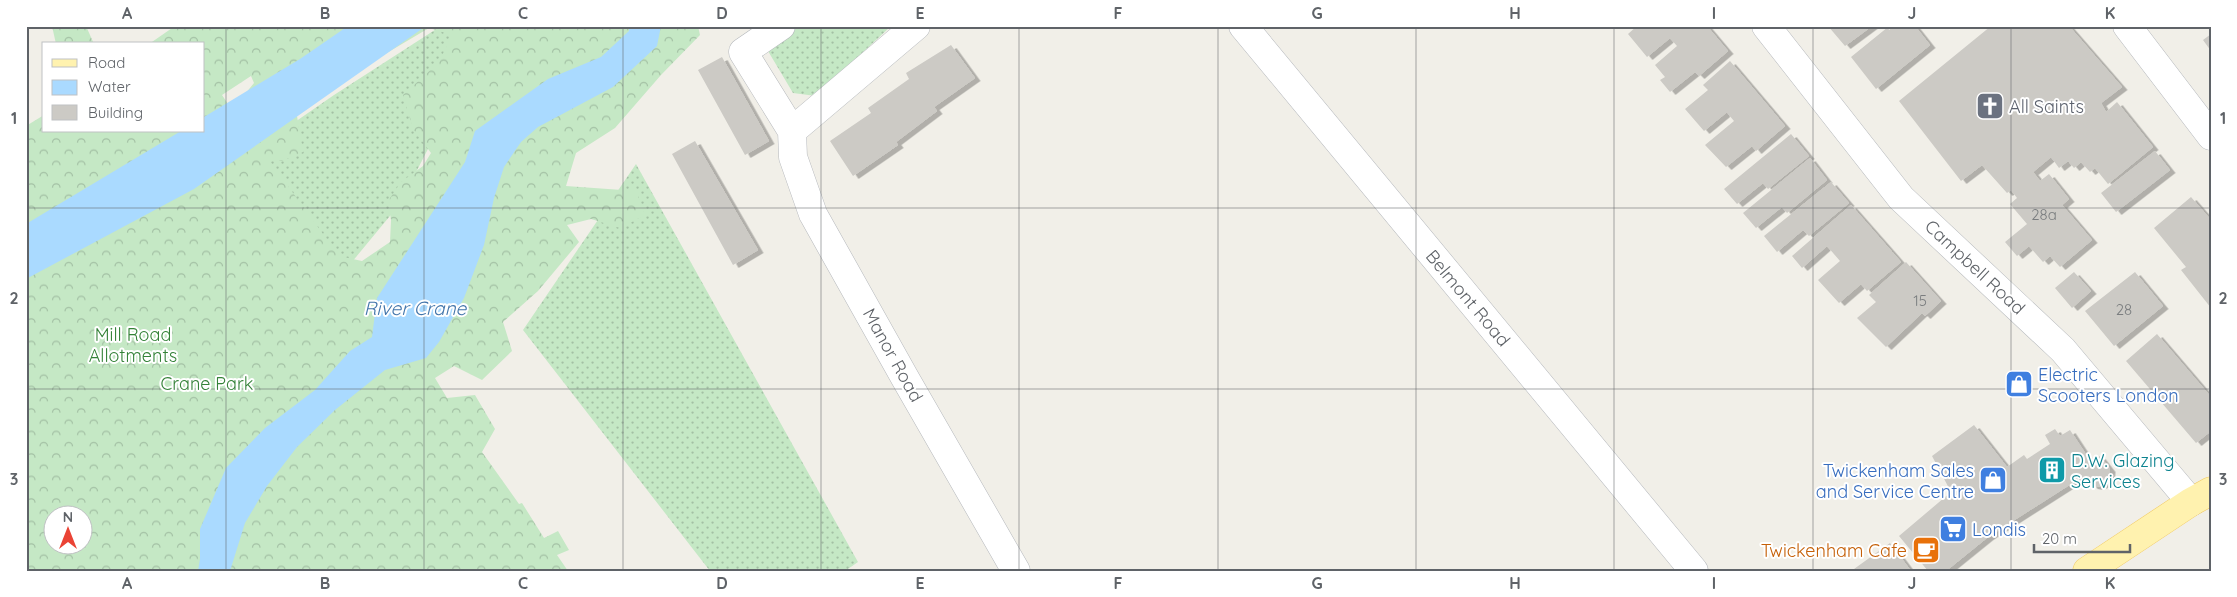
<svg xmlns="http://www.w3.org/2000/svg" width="2237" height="597" font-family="Quicksand,sans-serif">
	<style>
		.grass { fill: url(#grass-dots) }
		.forest { fill: url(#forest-crowns); fill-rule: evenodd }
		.water { fill: #aadaff }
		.building { fill: #cccac5; filter: url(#shadow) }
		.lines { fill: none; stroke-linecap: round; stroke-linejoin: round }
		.minor-casing { stroke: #b5b8bc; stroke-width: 29 }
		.major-casing { stroke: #f2c960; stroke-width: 29 }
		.minor { stroke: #fff; stroke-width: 28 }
		.major { stroke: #fff2af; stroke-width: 28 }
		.grid { fill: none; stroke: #5f6368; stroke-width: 1; stroke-opacity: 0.55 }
		.labels { text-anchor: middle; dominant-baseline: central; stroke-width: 4; stroke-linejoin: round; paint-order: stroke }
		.number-label { font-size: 15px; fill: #7a7d7f }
		.worship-label { font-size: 18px; fill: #5b616d; stroke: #fff; text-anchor: start }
		.street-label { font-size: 18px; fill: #5f6368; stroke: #fff }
		.park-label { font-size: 18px; fill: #348238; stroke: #fff }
		.shop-label { font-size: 18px; fill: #366cbe; stroke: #fff; text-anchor: start }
		.culture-label { font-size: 18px; fill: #0d838f; stroke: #fff; text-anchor: start }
		.food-label { font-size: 18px; fill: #c56008; stroke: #fff; text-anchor: end }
		.water-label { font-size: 19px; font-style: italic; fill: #4174aa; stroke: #fff }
		.neatline { fill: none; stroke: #5f6368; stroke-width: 2 }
		.grid-label { font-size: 16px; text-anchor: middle; font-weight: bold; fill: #5f6368 }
	</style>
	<defs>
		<pattern id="grass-dots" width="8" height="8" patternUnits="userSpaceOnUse" patternTransform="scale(1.25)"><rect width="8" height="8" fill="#c5e8c5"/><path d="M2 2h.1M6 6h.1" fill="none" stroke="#a3c0a4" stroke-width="1.8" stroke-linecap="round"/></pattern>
		<pattern id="forest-crowns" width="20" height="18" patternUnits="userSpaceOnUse" patternTransform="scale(1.25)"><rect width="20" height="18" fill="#c5e8c5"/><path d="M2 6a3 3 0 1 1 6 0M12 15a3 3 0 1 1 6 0" fill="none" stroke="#a3c0a4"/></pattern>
		<filter id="shadow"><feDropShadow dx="5.5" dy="3" stdDeviation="0" flood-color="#0004"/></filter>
	</defs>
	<rect width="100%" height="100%" fill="#f1efe8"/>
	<path class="grass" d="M 441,26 L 537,26 L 429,147 L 399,205 L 318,303 L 26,286 L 237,162 L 334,95 Z
		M 794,26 L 891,26 L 816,96 L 793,93 L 768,51 L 781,36 Z
		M 636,164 L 858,562 L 845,571 L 710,571 L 523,330 Z"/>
	<path class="forest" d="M 52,26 L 86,26 L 94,44 L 56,44 Z
		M 175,26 L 698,26 L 700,35 L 661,75 L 615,128 L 576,153 L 566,186 L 636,191 L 645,215 L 620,228 L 591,219 L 567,225 L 579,242 L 538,291 L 503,322 L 512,351 L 482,380 L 454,366 L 435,378 L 447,398 L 475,395 L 495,429 L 482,452 L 519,504 L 522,503 L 544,538 L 558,531 L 569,550 L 557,555 L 568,571 L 26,571 L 26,126 L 44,115 L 44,131 L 204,131 L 204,44 L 149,44 ZM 429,28 L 452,35 L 439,62 L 403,95 L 413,129 L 431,153 L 423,166 L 401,182 L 388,201 L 391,220 L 390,242 L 362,261 L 339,256 L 269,160 L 282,161 L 303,152 L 296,110 L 358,70 ZM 251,76 L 254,83 L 232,110 L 222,95 ZM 52,514 L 82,514 L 82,544 L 52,544 Z"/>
	<path class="water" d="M 348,26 L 426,26 L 194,189 L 26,279 L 26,224 L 181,131 L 204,131 L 204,117 L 300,59 Z
		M 629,26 L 661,26 L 657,46 L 613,87 L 538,127 L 521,142 L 504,167 L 494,198 L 484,245 L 464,298 L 439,342 L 426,358 L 385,370 L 335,410 L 297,447 L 267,486 L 245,523 L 230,571 L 198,571 L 200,559 L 200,529 L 226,468 L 265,428 L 315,390 L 350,351 L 372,337 L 377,298 L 465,162 L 475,131 L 548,79 L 601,57 L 629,31 Z"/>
	<path class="building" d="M 1637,26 L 1707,26 L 1728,51 L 1699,76 L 1695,72 L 1670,92 L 1660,80 L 1665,77 L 1655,65 L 1677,46 L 1670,38 L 1647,57 L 1628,34 Z
		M 1828,26 L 1872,26 L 1845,46 Z
		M 1894,26 L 1915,26 L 1930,45 L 1876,89 L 1851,57 L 1888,27 L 1889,30 Z
		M 1991,26 L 2069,26 L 2122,87 L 2101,103 L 2106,112 L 2117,102 L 2153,147 L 2108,184 L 2095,168 L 2090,172 L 2081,162 L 2074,168 L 2068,161 L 2059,168 L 2051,157 L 2033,172 L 2040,181 L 2049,174 L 2069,199 L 2062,205 L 2092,240 L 2060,267 L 2050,256 L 2043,262 L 2029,246 L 2017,256 L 2005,242 L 2027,224 L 2010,204 L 2017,198 L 2011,190 L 2007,193 L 1982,165 L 1961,181 L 1899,101 Z
		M 2211,34 L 2211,51 L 2203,40 Z
		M 951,45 L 975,78 L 934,107 L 937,111 L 896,142 L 898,145 L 853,176 L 830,141 L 871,113 L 868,108 L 909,79 L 906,73 Z
		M 722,57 L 769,141 L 745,155 L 698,70 Z
		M 1730,61 L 1785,126 L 1756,151 L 1752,146 L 1726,167 L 1705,145 L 1734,121 L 1729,115 L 1727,112 L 1704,131 L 1685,109 L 1708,90 L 1703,85 Z
		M 1791,134 L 1809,156 L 1768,189 L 1763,183 L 1737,204 L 1724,189 Z
		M 695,141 L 758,250 L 733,265 L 672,154 Z
		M 2155,151 L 2170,170 L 2116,212 L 2101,193 Z
		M 1810,158 L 1827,180 L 1787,213 L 1782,207 L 1756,228 L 1743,213 Z
		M 1831,182 L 1849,203 L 1809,236 L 1803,230 L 1777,252 L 1764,236 Z
		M 2191,197 L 2211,220 L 2211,308 L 2181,270 L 2186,267 L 2154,228 Z
		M 1851,205 L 1901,262 L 1867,291 L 1861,284 L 1839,303 L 1818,280 L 1840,261 L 1827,246 L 1802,268 L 1792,256 Z
		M 1906,262 L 1941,301 L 1925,316 L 1922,313 L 1886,347 L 1857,318 L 1876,302 L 1869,295 Z
		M 2074,272 L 2091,291 L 2072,308 L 2055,288 Z
		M 2135,272 L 2163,306 L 2114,346 L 2085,311 Z
		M 2157,334 L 2211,397 L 2211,431 L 2196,443 L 2126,361 Z
		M 1974,425 L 2007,467 L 2024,455 L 2027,459 L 2050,444 L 2045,435 L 2055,429 L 2060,436 L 2070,430 L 2091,462 L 2100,456 L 2110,469 L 2109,482 L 2098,487 L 2092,486 L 2085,475 L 1988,537 L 1946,571 L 1928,571 L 1899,536 L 1951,492 L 1932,456 Z
		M 1890,543 L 1911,571 L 1856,571 L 1854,569 Z"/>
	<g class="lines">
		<g class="minor-casing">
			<path id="minor" d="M 781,26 L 743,52 L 792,131 L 793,157 L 813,214 L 905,378 L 1016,571
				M 1243,26 L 1694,571
				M 1766,26 L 1901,198 L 2063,350 L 2191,502
				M 2127,26 L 2211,136
				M 792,131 L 916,26"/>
		</g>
		<g class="major-casing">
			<path id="major" d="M 2087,571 L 2191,502 L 2211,491"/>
		</g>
		<use href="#minor" class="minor"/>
		<use href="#major" class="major"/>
	</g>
	<path class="grid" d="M 226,26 L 226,571M 424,26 L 424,571M 623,26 L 623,571M 821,26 L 821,571M 1019,26 L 1019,571M 1218,26 L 1218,571M 1416,26 L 1416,571M 1614,26 L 1614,571M 1813,26 L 1813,571M 2011,26 L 2011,571M 26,208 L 2211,208M 26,389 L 2211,389"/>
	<defs>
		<g id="church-square" transform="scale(1.4375)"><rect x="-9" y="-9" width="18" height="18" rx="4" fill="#6b7280" stroke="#fff"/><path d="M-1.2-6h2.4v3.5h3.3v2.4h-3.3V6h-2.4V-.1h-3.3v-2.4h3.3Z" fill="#fff"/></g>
		<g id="shop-square" transform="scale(1.4375)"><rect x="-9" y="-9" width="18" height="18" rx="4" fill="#3f7fe0" stroke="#fff"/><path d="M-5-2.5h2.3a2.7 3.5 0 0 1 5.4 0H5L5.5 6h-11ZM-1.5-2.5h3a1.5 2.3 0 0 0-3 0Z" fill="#fff"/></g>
		<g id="building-square" transform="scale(1.4375)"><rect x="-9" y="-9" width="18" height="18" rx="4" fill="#0f9aa8" stroke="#fff"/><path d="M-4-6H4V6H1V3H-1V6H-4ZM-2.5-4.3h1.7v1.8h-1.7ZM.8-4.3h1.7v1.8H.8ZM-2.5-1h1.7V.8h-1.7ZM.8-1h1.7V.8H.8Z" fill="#fff"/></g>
		<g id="supermarket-square" transform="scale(1.4375)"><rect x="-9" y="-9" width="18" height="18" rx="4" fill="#3f7fe0" stroke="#fff"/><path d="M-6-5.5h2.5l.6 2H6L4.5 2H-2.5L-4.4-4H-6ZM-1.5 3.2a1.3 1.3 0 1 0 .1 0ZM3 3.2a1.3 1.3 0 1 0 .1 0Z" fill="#fff"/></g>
		<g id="cafe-square" transform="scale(1.4375)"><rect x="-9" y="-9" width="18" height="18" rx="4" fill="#e8710a" stroke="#fff"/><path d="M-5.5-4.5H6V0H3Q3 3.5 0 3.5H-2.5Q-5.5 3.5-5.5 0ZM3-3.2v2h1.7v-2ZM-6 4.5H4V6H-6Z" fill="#fff"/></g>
	</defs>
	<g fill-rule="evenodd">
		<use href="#church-square" x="1990" y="106"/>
		<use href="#shop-square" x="2019" y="384"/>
		<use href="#building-square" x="2052" y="470"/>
		<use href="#shop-square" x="1993" y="480"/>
		<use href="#supermarket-square" x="1953" y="529"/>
		<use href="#cafe-square" x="1926" y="550"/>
	</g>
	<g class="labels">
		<g class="number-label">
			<text x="2044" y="214">28a</text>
			<text x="1920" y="300">15</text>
			<text x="2124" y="309">28</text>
		</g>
		<g class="worship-label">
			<text x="2009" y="106">All Saints</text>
		</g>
		<g class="street-label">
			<text transform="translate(1975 267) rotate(43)">Campbell Road</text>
			<text transform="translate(1468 298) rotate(50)">Belmont Road</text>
			<text transform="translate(893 355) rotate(61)">Manor Road</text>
		</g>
		<g class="park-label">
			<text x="133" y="334">Mill Road<tspan x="133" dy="21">Allotments</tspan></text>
			<text x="207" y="383">Crane Park</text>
		</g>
		<g class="shop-label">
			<text x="2038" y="374">Electric<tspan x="2038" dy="21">Scooters London</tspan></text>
			<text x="1974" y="470" text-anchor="end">Twickenham Sales<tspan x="1974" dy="21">and Service Centre</tspan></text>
			<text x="1972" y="529">Londis</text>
		</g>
		<g class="culture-label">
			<text x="2071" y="460">D.W. Glazing<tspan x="2071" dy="21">Services</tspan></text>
		</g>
		<g class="food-label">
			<text x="1907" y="550">Twickenham Cafe</text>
		</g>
		<g class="water-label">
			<text x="415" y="308">River Crane</text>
		</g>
	</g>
	<rect width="2237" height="597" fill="none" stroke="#ffffff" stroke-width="55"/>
	<rect x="42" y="42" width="162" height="90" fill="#ffffff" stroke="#bfc1c3"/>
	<rect x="52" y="59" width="25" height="8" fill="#fff2af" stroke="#bfc1c3"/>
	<text x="88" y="68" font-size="15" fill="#5f6368">Road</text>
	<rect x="52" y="80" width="25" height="15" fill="#aadaff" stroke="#bfc1c3"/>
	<text x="88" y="92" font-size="15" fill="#5f6368">Water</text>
	<rect x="52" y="105" width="25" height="15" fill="#cccac5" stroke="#bfc1c3"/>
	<text x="88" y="118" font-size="15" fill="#5f6368">Building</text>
	<g transform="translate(68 530)"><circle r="24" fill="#ffffff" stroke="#bfc1c3"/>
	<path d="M0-4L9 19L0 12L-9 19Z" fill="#ea4335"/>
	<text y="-8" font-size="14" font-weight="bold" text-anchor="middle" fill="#5f6368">N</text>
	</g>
	<path d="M2034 544v8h96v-8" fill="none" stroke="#5f6368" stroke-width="2.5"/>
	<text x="2042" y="544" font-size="15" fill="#5f6368" stroke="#ffffff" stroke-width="4" paint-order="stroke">20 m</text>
	<rect x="28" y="28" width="2182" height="542" class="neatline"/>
	<g class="grid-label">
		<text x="127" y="19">A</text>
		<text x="325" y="19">B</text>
		<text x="523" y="19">C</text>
		<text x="722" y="19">D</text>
		<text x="920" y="19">E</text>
		<text x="1118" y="19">F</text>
		<text x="1317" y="19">G</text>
		<text x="1515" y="19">H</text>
		<text x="1714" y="19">I</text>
		<text x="1912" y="19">J</text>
		<text x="2110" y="19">K</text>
		<text x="14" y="124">1</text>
		<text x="2223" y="124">1</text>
		<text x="14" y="304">2</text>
		<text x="2223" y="304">2</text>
		<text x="14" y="485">3</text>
		<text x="2223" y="485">3</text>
		<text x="127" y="589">A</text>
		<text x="325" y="589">B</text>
		<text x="523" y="589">C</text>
		<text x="722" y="589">D</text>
		<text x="920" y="589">E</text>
		<text x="1118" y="589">F</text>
		<text x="1317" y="589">G</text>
		<text x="1515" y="589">H</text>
		<text x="1714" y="589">I</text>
		<text x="1912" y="589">J</text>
		<text x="2110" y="589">K</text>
	</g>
</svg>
